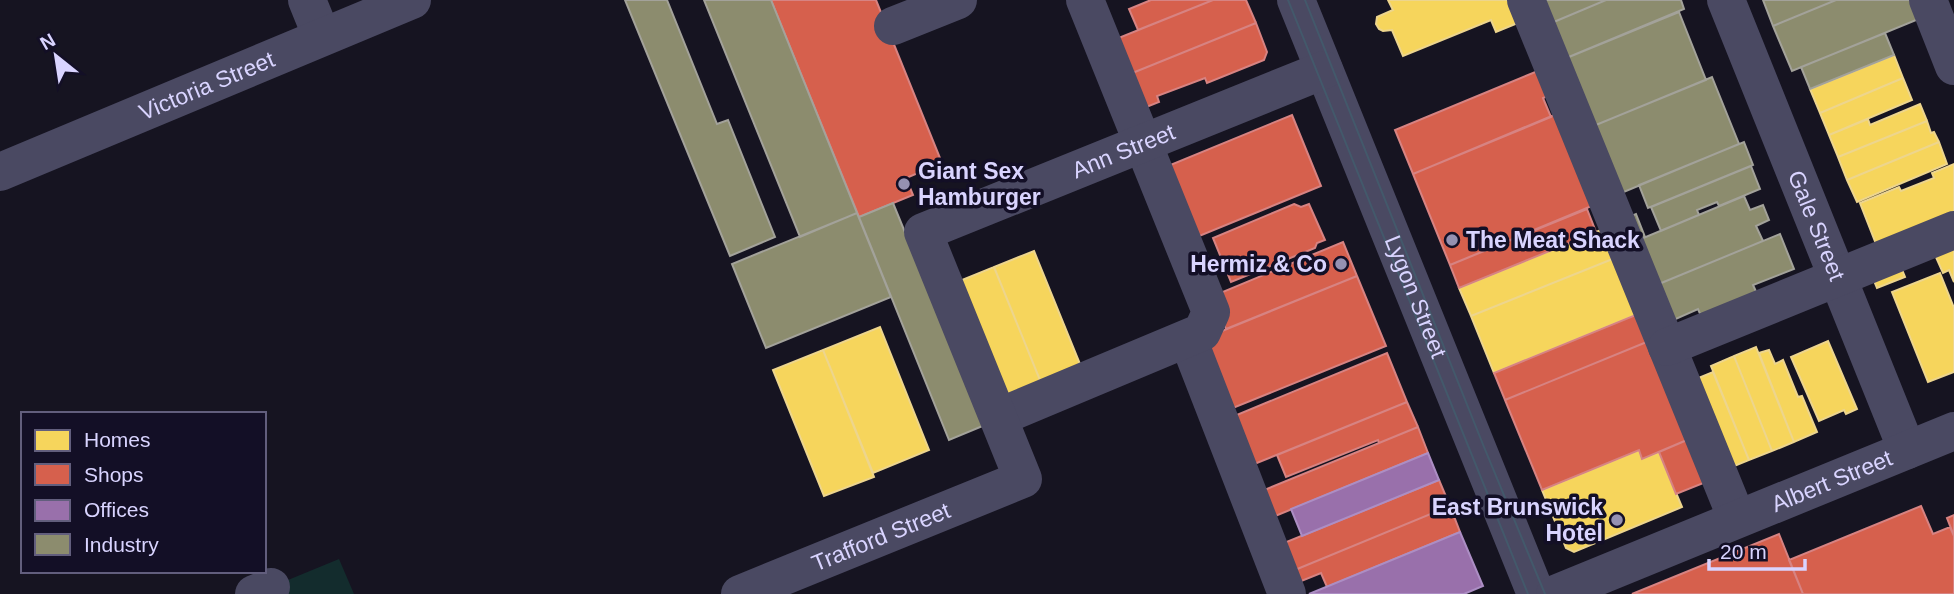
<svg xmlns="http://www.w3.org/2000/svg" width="1954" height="594" font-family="Arial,sans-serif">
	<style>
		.green { fill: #132c2d }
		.homes { fill: #f6d55c; stroke: #edd58d; stroke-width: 2 }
		.shops { fill: #d6604d; stroke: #d78382; stroke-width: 2 }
		.offices { fill: #9970ab; stroke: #ac8ec4; stroke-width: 2 }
		.industry { fill: #8c8c6e; stroke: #a3a29a; stroke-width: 2 }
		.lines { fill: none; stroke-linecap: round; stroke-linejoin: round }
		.minor { stroke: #4a4962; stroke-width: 38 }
		.tram { stroke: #43596b; stroke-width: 2 }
		.poi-dot { fill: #9591b1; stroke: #130f26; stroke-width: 2.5 }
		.labels { text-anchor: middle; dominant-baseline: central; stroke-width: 7; stroke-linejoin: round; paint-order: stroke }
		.street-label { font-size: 23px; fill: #d9d4ff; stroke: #130f26 }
		.poi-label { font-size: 23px; font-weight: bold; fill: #d9d4ff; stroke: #130f26; text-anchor: start }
	</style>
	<rect width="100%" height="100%" fill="#161421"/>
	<path class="green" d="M 339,559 L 354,594 L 273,594 L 271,587 Z"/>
	<path class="homes" d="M 1388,0 L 1517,0 L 1525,20 L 1496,32 L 1491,20 L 1403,56 L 1392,30 L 1383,31 L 1379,29 L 1376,24 L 1377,17 L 1393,10 Z
		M 1894,55 L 1903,78 L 1820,113 L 1810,89 Z
		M 1903,78 L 1912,100 L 1829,135 L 1820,113 Z
		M 1920,104 L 1927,121 L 1838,157 L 1829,135 L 1868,119 L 1870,125 Z
		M 1927,121 L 1931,133 L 1934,132 L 1939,142 L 1847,180 L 1838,157 Z
		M 1939,142 L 1947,164 L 1857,202 L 1847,180 Z
		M 1954,164 L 1954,218 L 1878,249 L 1860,203 L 1899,187 L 1901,191 L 1934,178 L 1932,173 Z
		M 1608,227 L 1620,256 L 1471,316 L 1459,288 Z
		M 1931,246 L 1954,247 L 1954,282 L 1949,270 L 1943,273 Z
		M 1034,251 L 1082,369 L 1042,385 L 994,267 Z
		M 1620,256 L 1643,312 L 1494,373 L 1471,316 Z
		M 1898,260 L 1905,277 L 1877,288 L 1870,271 Z
		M 994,267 L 1042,385 L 1000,402 L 952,284 Z
		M 1940,273 L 1954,308 L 1954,372 L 1928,382 L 1892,292 Z
		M 880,327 L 929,450 L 873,473 L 823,350 Z
		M 1828,341 L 1857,409 L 1846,414 L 1844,410 L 1819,421 L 1791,357 Z
		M 1756,347 L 1794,442 L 1772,451 L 1734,356 Z
		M 823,350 L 874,477 L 824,496 L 773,370 Z
		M 1769,350 L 1775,364 L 1783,360 L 1798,397 L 1802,396 L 1817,432 L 1794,442 L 1759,353 Z
		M 1734,356 L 1772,451 L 1749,460 L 1711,366 Z
		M 1713,372 L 1749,460 L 1727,469 L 1691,381 Z
		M 1639,450 L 1642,459 L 1659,452 L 1682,507 L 1574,552 L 1566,548 L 1542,490 Z"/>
	<path class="shops" d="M 771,0 L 876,0 L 942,163 L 906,178 L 913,195 L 859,217 Z
		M 1151,0 L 1213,0 L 1138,30 L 1129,9 Z
		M 1213,0 L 1246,0 L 1256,23 L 1125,76 L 1111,41 Z
		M 1256,23 L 1267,52 L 1264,60 L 1207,83 L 1205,78 L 1157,96 L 1159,102 L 1139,110 L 1125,76 Z
		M 1545,68 L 1555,93 L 1543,98 L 1551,117 L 1413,174 L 1395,130 Z
		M 1561,112 L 1599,203 L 1450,265 L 1413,174 Z
		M 1292,115 L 1321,186 L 1192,239 L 1163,168 Z
		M 1294,204 L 1301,207 L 1309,204 L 1325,240 L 1317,243 L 1315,248 L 1231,282 L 1213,238 Z
		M 1587,209 L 1596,232 L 1459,288 L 1450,265 Z
		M 1343,242 L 1357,276 L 1226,329 L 1213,296 Z
		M 1357,276 L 1386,346 L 1223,412 L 1195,342 Z
		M 1643,312 L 1654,339 L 1505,400 L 1494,373 Z
		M 1654,339 L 1694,437 L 1642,459 L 1639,450 L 1542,490 L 1505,400 Z
		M 1387,353 L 1407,402 L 1247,467 L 1227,419 Z
		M 1407,402 L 1418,427 L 1379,443 L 1378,440 L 1286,477 L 1277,455 Z
		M 1418,427 L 1428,453 L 1268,519 L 1257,493 Z
		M 1694,437 L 1711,480 L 1676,494 L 1659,452 Z
		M 1439,480 L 1450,506 L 1290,572 L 1279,545 Z
		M 1450,506 L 1460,532 L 1327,587 L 1321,573 L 1294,584 L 1290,572 Z
		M 1921,506 L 1933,534 L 1950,527 L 1954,536 L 1954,594 L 1803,594 L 1789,560 Z
		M 1954,515 L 1954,536 L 1947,518 Z
		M 1779,534 L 1803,594 L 1632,594 Z"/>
	<path class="offices" d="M 1428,453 L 1439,480 L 1302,536 L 1291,509 Z
		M 1460,532 L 1483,586 L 1464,594 L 1309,594 Z"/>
	<path class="industry" d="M 625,0 L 667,0 L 717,124 L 728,120 L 775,237 L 730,256 Z
		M 704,0 L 771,0 L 857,213 L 800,237 Z
		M 1539,0 L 1606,0 L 1549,24 Z
		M 1606,0 L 1681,0 L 1684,9 L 1564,59 L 1549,24 Z
		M 1763,0 L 1836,0 L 1773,26 Z
		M 1836,0 L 1919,0 L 1926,16 L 1792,71 L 1773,26 Z
		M 1679,12 L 1706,80 L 1591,127 L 1564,59 Z
		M 1885,33 L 1894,55 L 1810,89 L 1801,67 Z
		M 1712,77 L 1739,144 L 1619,194 L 1591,127 Z
		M 1744,142 L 1753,165 L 1648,208 L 1639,185 Z
		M 1751,166 L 1760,189 L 1719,206 L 1717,202 L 1697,210 L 1699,215 L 1661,231 L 1651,207 Z
		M 1744,196 L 1750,210 L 1763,205 L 1769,220 L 1756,226 L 1763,241 L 1654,286 L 1636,241 Z
		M 893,203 L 911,247 L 990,423 L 949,440 L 859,217 Z
		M 857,213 L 891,297 L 766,348 L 732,264 Z
		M 1636,214 L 1645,237 L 1636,241 L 1626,218 Z
		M 1780,234 L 1794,269 L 1753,285 L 1760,300 L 1704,323 L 1698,309 L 1669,322 L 1654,286 Z"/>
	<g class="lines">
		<g class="minor">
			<path d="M 307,0 L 322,37"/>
			<path id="s1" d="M 1296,0 L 1536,594"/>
			<path d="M 1526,0 L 1737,519"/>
			<path id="s2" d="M 1726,0 L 1907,450"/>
			<path d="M 1928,0 L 1954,66"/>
			<path d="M 893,26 L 958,0"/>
			<path id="s3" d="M 0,172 L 412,0"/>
			<path d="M 1188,339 L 1287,594"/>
			<path d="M 1667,347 L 1954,230"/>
			<path d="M 999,417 L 1202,332 L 1211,312 L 1085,0"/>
			<path d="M 254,594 L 271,587"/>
			<path id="s4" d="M 740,594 L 1023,479 L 923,232 L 1324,70"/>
			<path id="s5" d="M 1555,594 L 1954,431"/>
		</g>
		<path class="tram" d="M 1288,0 L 1528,594
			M 1305,0 L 1484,447 L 1545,594"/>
	</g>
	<g class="poi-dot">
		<circle cx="904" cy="184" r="7"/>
		<circle cx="1452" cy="240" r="7"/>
		<circle cx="1341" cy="264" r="7"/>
		<circle cx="1617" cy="520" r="7"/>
	</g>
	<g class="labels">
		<g class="street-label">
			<text stroke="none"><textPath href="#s3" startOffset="224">Victoria Street</textPath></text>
			<text stroke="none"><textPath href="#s4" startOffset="788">Ann Street</textPath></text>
			<text stroke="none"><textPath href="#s2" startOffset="243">Gale Street</textPath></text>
			<text stroke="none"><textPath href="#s1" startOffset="320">Lygon Street</textPath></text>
			<text stroke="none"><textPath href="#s5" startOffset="299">Albert Street</textPath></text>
			<text stroke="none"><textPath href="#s4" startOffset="152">Trafford Street</textPath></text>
		</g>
		<g class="poi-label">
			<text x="918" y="171">Giant Sex<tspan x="918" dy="26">Hamburger</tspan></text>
			<text x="1466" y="240">The Meat Shack</text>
			<text x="1327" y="264" text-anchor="end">Hermiz &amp; Co</text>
			<text x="1603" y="507" text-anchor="end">East Brunswick<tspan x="1603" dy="26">Hotel</tspan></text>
		</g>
	</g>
	<rect x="21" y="412" width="245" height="161" fill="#130f26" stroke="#625e7d" stroke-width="2"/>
	<rect x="35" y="430" width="35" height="21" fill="#f6d55c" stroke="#625e7d" stroke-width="2"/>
	<text x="84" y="447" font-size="21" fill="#d9d4ff">Homes</text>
	<rect x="35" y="464" width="35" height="21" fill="#d6604d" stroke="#625e7d" stroke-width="2"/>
	<text x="84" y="482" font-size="21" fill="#d9d4ff">Shops</text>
	<rect x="35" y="500" width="35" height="21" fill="#9970ab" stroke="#625e7d" stroke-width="2"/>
	<text x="84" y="517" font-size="21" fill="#d9d4ff">Offices</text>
	<rect x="35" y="534" width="35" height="21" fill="#8c8c6e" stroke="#625e7d" stroke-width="2"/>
	<text x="84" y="552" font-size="21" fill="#d9d4ff">Industry</text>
	<g transform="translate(56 56) rotate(330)" stroke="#130f26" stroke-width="5" paint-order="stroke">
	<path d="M0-5L12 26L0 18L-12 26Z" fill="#d9d4ff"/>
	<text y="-10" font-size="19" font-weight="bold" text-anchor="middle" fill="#d9d4ff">N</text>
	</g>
	<path d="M1709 559v10h96v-10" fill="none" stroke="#d9d4ff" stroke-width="3.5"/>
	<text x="1720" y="559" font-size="21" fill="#d9d4ff" stroke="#130f26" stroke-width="5" paint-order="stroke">20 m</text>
</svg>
